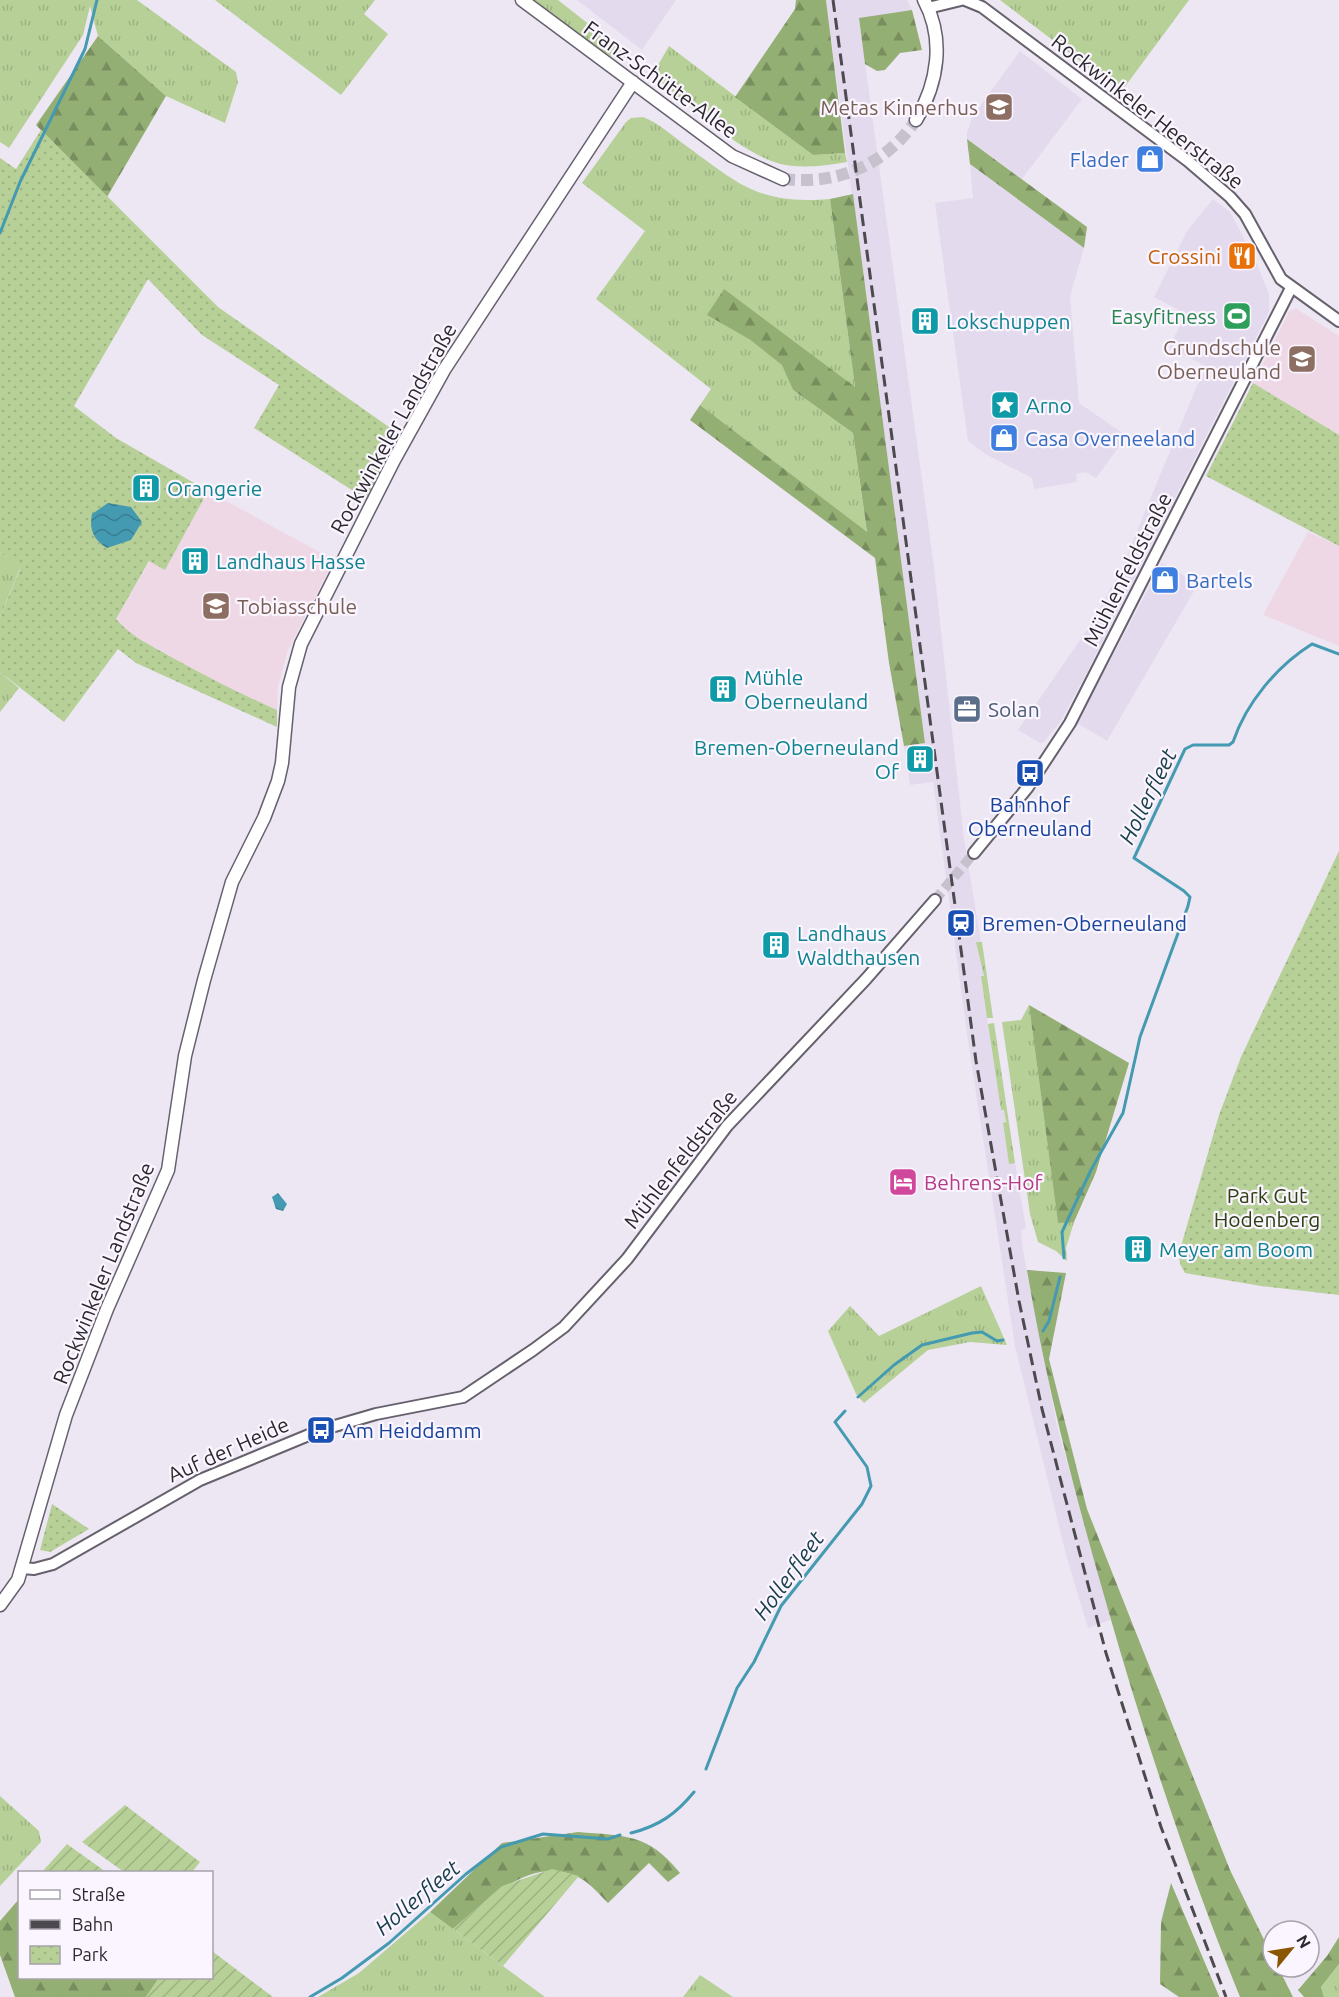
<svg xmlns="http://www.w3.org/2000/svg" width="1339" height="1997" font-family="Ubuntu,sans-serif">
	<style>
		.built { fill: #e4daee }
		.education { fill: #efd8e5 }
		.grass { fill: url(#grass-tufts) }
		.forest { fill: url(#forest-firs) }
		.park { fill: url(#park-dots) }
		.garden { fill: url(#garden-furrows) }
		.water { fill: url(#water-waves) }
		.lines { fill: none; stroke-linecap: round; stroke-linejoin: round }
		.stream { stroke: #449ab1; stroke-width: 3 }
		.tertiary-tunnel { stroke: #c6c1cc; stroke-width: 10; stroke-dasharray: 10 5; stroke-linecap: butt }
		.secondary-tunnel { stroke: #c6c1cc; stroke-width: 12; stroke-dasharray: 12 6; stroke-linecap: butt }
		.tertiary-casing { stroke: #66616c; stroke-width: 14 }
		.secondary-casing { stroke: #66616c; stroke-width: 15 }
		.tertiary { stroke: #fff; stroke-width: 10 }
		.secondary { stroke: #fff; stroke-width: 12 }
		.rail { stroke: #4c4a4f; stroke-width: 3; stroke-dasharray: 12 6; stroke-linecap: butt }
		.labels { text-anchor: middle; dominant-baseline: central; stroke-width: 4.5; stroke-linejoin: round; paint-order: stroke }
		.street-label { font-size: 21px; fill: #2b292d; stroke: #faf5ff }
		.education-label { font-size: 21px; fill: #785e54; stroke: #faf5ff; text-anchor: end }
		.shop-label { font-size: 21px; fill: #366cbe; stroke: #faf5ff; text-anchor: start }
		.food-label { font-size: 21px; fill: #c56008; stroke: #faf5ff; text-anchor: end }
		.leisure-label { font-size: 21px; fill: #27864d; stroke: #faf5ff; text-anchor: end }
		.culture-label { font-size: 21px; fill: #0d838f; stroke: #faf5ff; text-anchor: start }
		.service-label { font-size: 21px; fill: #4e5e75; stroke: #faf5ff; text-anchor: start }
		.transit-label { font-size: 21px; fill: #164399; stroke: #faf5ff; text-anchor: start }
		.hotel-label { font-size: 21px; fill: #b23c85; stroke: #faf5ff; text-anchor: start }
		.park-label { font-size: 21px; fill: #2d3f13; stroke: #faf5ff }
		.water-label { font-size: 22px; font-style: italic; fill: #19404a; stroke: #faf5ff }
	</style>
	<defs>
		<pattern id="grass-tufts" width="24" height="20" patternUnits="userSpaceOnUse" patternTransform="scale(1.5)"><rect width="24" height="20" fill="#b6d097"/><path d="M3 7l-1-3M5 7V3M7 7l1-3M15 17l-1-3M17 17v-4M19 17l1-3" fill="none" stroke="#9db382"/></pattern>
		<pattern id="forest-firs" width="22" height="20" patternUnits="userSpaceOnUse" patternTransform="scale(1.5)"><rect width="22" height="20" fill="#94af73"/><path d="M5 1l3.5 6h-7zM16 11l3.5 6h-7z" fill="#798e5f"/></pattern>
		<pattern id="park-dots" width="8" height="8" patternUnits="userSpaceOnUse" patternTransform="scale(1.5)"><rect width="8" height="8" fill="#b6d097"/><path d="M2 2h.1M6 6h.1" fill="none" stroke="#9db382" stroke-width="1.8" stroke-linecap="round"/></pattern>
		<pattern id="garden-furrows" width="10" height="10" patternUnits="userSpaceOnUse" patternTransform="scale(1.5)"><rect width="10" height="10" fill="#b6d097"/><path d="M-1 1l2-2M0 10L10 0M9 11l2-2" fill="none" stroke="#9db382"/></pattern>
		<pattern id="water-waves" width="16" height="10" patternUnits="userSpaceOnUse" patternTransform="scale(1.5)"><rect width="16" height="10" fill="#449ab1"/><path d="M0 5q4-4 8 0t8 0" fill="none" stroke="#397e90"/></pattern>
	</defs>
	<rect width="100%" height="100%" fill="#ede7f4"/>
	<path class="built" d="M 577,0 L 676,0 L 642,50 Z
		M 826,0 L 907,0 L 912,10 L 859,19 L 934,567 L 964,839 L 981,942 L 977,942 L 984,976 L 981,977 L 1001,1110 L 1004,1109 L 1006,1122 L 1003,1124 L 1009,1163 L 1015,1163 L 1026,1228 L 1021,1230 L 1023,1250 L 1057,1426 L 1111,1620 L 1088,1628 L 1066,1555 L 1015,1346 L 967,1034 L 933,782 L 910,785 L 904,746 L 925,743 Z
		M 1020,51 L 1082,99 L 1022,179 L 967,139 L 967,133 L 972,117 Z
		M 970,164 L 1084,248 L 1070,296 L 1079,403 L 1127,436 L 1096,478 L 1086,472 L 1076,474 L 1077,482 L 1034,489 L 1032,478 L 987,455 L 968,441 L 935,203 L 973,198 Z
		M 1213,199 L 1230,212 L 1255,259 L 1269,294 L 1269,312 L 1084,678 L 1060,722 L 1044,742 L 1040,743 L 1018,730 L 1093,621 L 1123,565 L 1196,388 L 1207,367 L 1169,347 L 1186,314 L 1154,297 L 1187,231 Z
		M 1162,563 L 1198,584 L 1107,741 L 1077,723 Z"/>
	<path class="education" d="M 1295,308 L 1339,336 L 1339,435 L 1253,383 L 1289,312 Z
		M 208,491 L 334,560 L 288,650 L 278,687 L 277,710 L 210,681 L 159,649 L 144,644 L 131,635 L 116,619 L 150,561 L 165,570 Z
		M 1308,532 L 1339,546 L 1339,646 L 1263,615 Z"/>
	<path class="grass" d="M 0,0 L 137,0 L 236,72 L 238,82 L 225,123 L 166,96 L 98,36 L 90,6 L 83,35 L 9,148 L 0,142 Z
		M 215,0 L 375,0 L 364,14 L 388,34 L 341,95 Z
		M 529,0 L 558,0 L 628,55 L 622,62 L 583,41 Z
		M 1000,0 L 1189,0 L 1121,92 Z
		M 669,46 L 813,155 L 845,153 L 847,162 C 823,166 797,170 774,162 C 735,148 694,108 661,83 L 658,65 Z
		M 643,117 C 657,122 669,133 681,142 C 738,183 756,205 830,199 L 855,387 L 749,339 L 783,365 L 793,390 L 853,433 L 867,533 L 700,405 L 711,389 L 596,299 L 645,231 L 582,183 L 626,122 L 631,118 Z
		M 0,552 L 20,568 L 0,617 Z
		M 0,672 L 19,688 L 0,712 Z
		M 976,942 L 982,942 L 993,1018 L 987,1018 L 981,976 L 984,976 Z
		M 1029,1005 L 1058,1222 L 1074,1222 L 1066,1248 L 1067,1261 L 1056,1251 L 1038,1242 L 1030,1214 L 1002,1022 L 1021,1020 Z
		M 994,1023 L 1015,1163 L 1009,1164 L 1003,1123 L 1006,1122 L 1004,1110 L 1001,1110 L 988,1024 Z
		M 981,1286 L 1007,1345 L 970,1342 L 928,1350 L 864,1403 L 856,1394 L 828,1331 L 850,1306 L 879,1336 Z
		M 0,1796 L 39,1831 L 41,1842 L 0,1886 Z
		M 430,1912 L 545,1997 L 318,1997 L 359,1973 Z
		M 1339,1964 L 1339,1997 L 1324,1997 L 1321,1987 Z
		M 700,1975 L 733,1997 L 683,1997 Z"/>
	<path class="forest" d="M 796,0 L 826,0 L 845,153 L 813,155 L 735,97 L 795,9 Z
		M 912,10 L 922,50 L 900,53 L 885,70 L 877,71 L 865,64 L 859,18 Z
		M 98,36 L 166,96 L 107,197 L 36,125 Z
		M 967,139 L 1087,227 L 1084,248 L 970,164 Z
		M 853,194 L 925,743 L 904,746 L 889,663 L 875,558 L 690,420 L 700,405 L 867,532 L 853,433 L 793,390 L 782,365 L 749,339 L 707,315 L 724,289 L 855,387 L 830,199 Z
		M 1029,1005 L 1129,1063 L 1096,1172 L 1074,1222 L 1058,1223 Z
		M 1027,1270 L 1066,1273 L 1049,1359 L 1087,1509 L 1230,1870 L 1273,1958 L 1273,1967 L 1278,1967 L 1293,1997 L 1240,1997 C 1188,1869 1145,1739 1107,1606 C 1075,1495 1046,1384 1027,1270 Z
		M 578,1832 C 625,1836 648,1833 680,1873 L 668,1882 L 649,1863 L 608,1903 C 599,1894 588,1881 576,1876 C 529,1856 486,1901 453,1929 L 430,1912 L 502,1843 Z
		M 1171,1883 L 1219,1996 L 1219,1997 L 1179,1997 L 1160,1984 L 1161,1922 Z
		M 19,1899 L 20,1978 L 159,1978 L 146,1997 L 15,1997 L 0,1955 L 0,1921 Z
		M 1339,1937 L 1339,1964 L 1321,1987 L 1324,1997 L 1304,1997 L 1298,1990 L 1327,1956 Z"/>
	<path class="park" d="M 41,130 L 218,307 L 399,434 L 366,499 L 254,428 L 279,385 L 202,335 L 148,279 L 74,406 L 116,438 L 208,491 L 165,570 L 149,561 L 116,619 C 135,640 150,644 173,658 C 207,677 241,694 277,710 L 277,727 L 136,663 L 118,649 L 64,722 L 0,672 L 0,617 L 20,569 L 0,552 L 0,158 L 16,169 Z
		M 1253,383 L 1339,435 L 1339,546 L 1206,476 Z
		M 1339,851 L 1339,1295 L 1261,1286 L 1185,1273 L 1180,1264 L 1179,1253 L 1219,1115 L 1241,1057 Z
		M 52,1504 L 89,1529 L 50,1552 L 40,1550 Z"/>
	<path class="garden" d="M 125,1805 L 200,1862 L 192,1872 L 124,1872 L 82,1842 Z
		M 67,1844 L 106,1872 L 42,1872 Z
		M 552,1869 L 579,1876 L 503,1966 L 453,1929 L 502,1886 Z
		M 212,1951 L 273,1997 L 146,1997 L 159,1978 L 212,1978 Z"/>
	<path class="water" d="M 108,503 L 131,507 L 142,522 L 131,540 L 107,548 C 93,539 89,529 92,514 Z
		M 278,1193 L 287,1204 L 283,1211 L 276,1209 L 272,1197 Z"/>
	<g class="lines">
		<path class="stream" d="M 0,233 L 20,182 L 85,49 L 97,0
			M 1064,1258 L 1062,1232 L 1091,1170 L 1123,1113 L 1140,1037 L 1188,906 L 1190,897 L 1184,891 L 1134,858 L 1185,749 L 1193,745 L 1229,745 L 1233,742 C 1246,703 1277,666 1312,644 L 1339,654
			M 1043,1331 L 1049,1321 L 1060,1277
			M 858,1397 L 894,1365 L 922,1345 L 972,1333 L 982,1332 L 997,1341 L 1003,1340
			M 706,1769 L 737,1688 L 754,1662 L 781,1606 L 862,1504 L 871,1486 L 867,1467 L 835,1422 L 845,1411
			M 631,1833 C 659,1826 676,1814 694,1792
			M 310,1997 L 342,1978 L 389,1943 L 466,1874 L 501,1847 L 543,1834 L 608,1839 L 620,1835"/>
		<path class="tertiary-tunnel" d="M 935,900 L 974,853"/>
		<path class="secondary-tunnel" d="M 783,179 C 837,185 885,166 916,120"/>
		<g class="tertiary-casing">
			<path id="tertiary" d="M 965,0 L 982,7 L 1188,161 L 1230,197 L 1245,214 L 1281,279 L 1339,321
				M 928,8 L 961,0
				M 974,853 L 1028,787 L 1070,723 L 1291,288
				M 22,1568 L 34,1569 L 53,1564 L 200,1480 L 321,1430 L 376,1414 L 463,1397 L 533,1350 L 564,1327 L 627,1259 L 727,1126 L 866,979 L 935,900"/>
		</g>
		<g class="secondary-casing">
			<path id="secondary" d="M 522,0 L 732,156 L 783,179
				M 916,120 C 938,83 945,39 924,0
				M 0,1605 L 18,1580 L 66,1415 L 107,1309 L 168,1170 L 185,1056 L 204,980 L 232,882 L 264,818 L 278,781 L 282,763 L 289,687 L 301,644 L 394,460 L 444,370 L 633,82"/>
		</g>
		<use href="#tertiary" class="tertiary"/>
		<use href="#secondary" class="secondary"/>
		<path class="rail" d="M 833,0 L 976,1061 L 1019,1301 L 1042,1409 L 1106,1653 L 1161,1827 L 1226,1997"/>
	</g>
	<defs>
		<g id="school-square" transform="scale(1.5)"><rect x="-9" y="-9" width="18" height="18" rx="4" fill="#8d6e63" stroke="#faf5ff"/><path d="M0-5L7-2L0 1L-7-2ZM-4 1L0 2.5L4 1V4Q0 6-4 4Z" fill="#fff"/></g>
		<g id="shop-square" transform="scale(1.5)"><rect x="-9" y="-9" width="18" height="18" rx="4" fill="#3f7fe0" stroke="#faf5ff"/><path d="M-5-2.5h2.3a2.7 3.5 0 0 1 5.4 0H5L5.5 6h-11ZM-1.5-2.5h3a1.5 2.3 0 0 0-3 0Z" fill="#fff"/></g>
		<g id="restaurant-square" transform="scale(1.5)"><rect x="-9" y="-9" width="18" height="18" rx="4" fill="#e8710a" stroke="#faf5ff"/><path d="M-5-6h1v4h1v-4h1v4h1v-4h1v5L-1.5 .5V6h-2V.5L-5-1ZM5-6V6H3V1.5H1.5Q1.5-4 5-6Z" fill="#fff"/></g>
		<g id="stadium-square" transform="scale(1.5)"><rect x="-9" y="-9" width="18" height="18" rx="4" fill="#2e9e5b" stroke="#faf5ff"/><path d="M0-5a6.5 5 0 1 0 0 10a6.5 5 0 1 0 0-10ZM-3.5-1.8h7v3.6h-7Z" fill="#fff"/></g>
		<g id="building-square" transform="scale(1.5)"><rect x="-9" y="-9" width="18" height="18" rx="4" fill="#0f9aa8" stroke="#faf5ff"/><path d="M-4-6H4V6H1V3H-1V6H-4ZM-2.5-4.3h1.7v1.8h-1.7ZM.8-4.3h1.7v1.8H.8ZM-2.5-1h1.7V.8h-1.7ZM.8-1h1.7V.8H.8Z" fill="#fff"/></g>
		<g id="sight-square" transform="scale(1.5)"><rect x="-9" y="-9" width="18" height="18" rx="4" fill="#0f9aa8" stroke="#faf5ff"/><path d="M0-6L1.8-2.2L6-1.7L2.9 1.2L3.7 5.4L0 3.3L-3.7 5.4L-2.9 1.2L-6-1.7L-1.8-2.2Z" fill="#fff"/></g>
		<g id="office-square" transform="scale(1.5)"><rect x="-9" y="-9" width="18" height="18" rx="4" fill="#5c6f8a" stroke="#faf5ff"/><path d="M-6-3h4V-5.5h4V-3h4V5H-6ZM-1-4.5V-3h2v-1.5ZM-6 0V1H6V0Z" fill="#fff"/></g>
		<g id="bus-square" transform="scale(1.5)"><rect x="-9" y="-9" width="18" height="18" rx="4" fill="#1a4fb4" stroke="#faf5ff"/><path d="M-5-6H5V4H4V6H2V4H-2V6H-4V4H-5ZM-3.5-4V0h7V-4ZM-3.5 1.2v1.5H-2V1.2ZM2 1.2v1.5H3.5V1.2Z" fill="#fff"/></g>
		<g id="station-square" transform="scale(1.5)"><rect x="-9" y="-9" width="18" height="18" rx="4" fill="#1a4fb4" stroke="#faf5ff"/><path d="M-3-6H3Q5-6 5-4V2Q5 4 3 4L4.5 6H3L1.5 4h-3L-3 6H-4.5L-3 4Q-5 4-5 2V-4Q-5-6-3-6ZM-3.5-4v3h7v-3ZM-3.5 1v1.5H-2V1ZM2 1v1.5H3.5V1Z" fill="#fff"/></g>
		<g id="hotel-square" transform="scale(1.5)"><rect x="-9" y="-9" width="18" height="18" rx="4" fill="#d1479c" stroke="#faf5ff"/><path d="M-6-4.5h1.5V1H6V5H4.5V3h-9V5H-6ZM-4 0a1.8 1.8 0 1 1 3.6 0ZM.5 0V-2.5h3Q6-2.5 6 0Z" fill="#fff"/></g>
	</defs>
	<g fill-rule="evenodd">
		<use href="#school-square" x="999" y="107"/>
		<use href="#shop-square" x="1150" y="159"/>
		<use href="#restaurant-square" x="1242" y="256"/>
		<use href="#stadium-square" x="1237" y="316"/>
		<use href="#building-square" x="925" y="321"/>
		<use href="#school-square" x="1302" y="359"/>
		<use href="#sight-square" x="1005" y="405"/>
		<use href="#shop-square" x="1004" y="438"/>
		<use href="#building-square" x="146" y="488"/>
		<use href="#building-square" x="195" y="561"/>
		<use href="#shop-square" x="1165" y="580"/>
		<use href="#school-square" x="216" y="606"/>
		<use href="#building-square" x="723" y="689"/>
		<use href="#office-square" x="967" y="709"/>
		<use href="#building-square" x="920" y="759"/>
		<use href="#bus-square" x="1030" y="773"/>
		<use href="#station-square" x="961" y="923"/>
		<use href="#building-square" x="776" y="945"/>
		<use href="#hotel-square" x="903" y="1182"/>
		<use href="#building-square" x="1138" y="1249"/>
		<use href="#bus-square" x="321" y="1430"/>
	</g>
	<g class="labels">
		<g class="street-label">
			<text transform="translate(661 79) rotate(36)">Franz-Schütte-Allee</text>
			<text transform="translate(1148 111) rotate(38)">Rockwinkeler Heerstraße</text>
			<text transform="translate(393 428) rotate(-61)">Rockwinkeler Landstraße</text>
			<text transform="translate(1127 569) rotate(-63)">Mühlenfeldstraße</text>
			<text transform="translate(680 1159) rotate(-52)">Mühlenfeldstraße</text>
			<text transform="translate(103 1273) rotate(-68)">Rockwinkeler Landstraße</text>
			<text transform="translate(228 1449) rotate(-24)">Auf der Heide</text>
		</g>
		<g class="education-label">
			<text x="978" y="107">Metas Kinnerhus</text>
			<text x="1281" y="347">Grundschule<tspan x="1281" dy="24">Oberneuland</tspan></text>
			<text x="237" y="606" text-anchor="start">Tobiasschule</text>
		</g>
		<g class="shop-label">
			<text x="1129" y="159" text-anchor="end">Flader</text>
			<text x="1025" y="438">Casa Overneeland</text>
			<text x="1186" y="580">Bartels</text>
		</g>
		<g class="food-label">
			<text x="1221" y="256">Crossini</text>
		</g>
		<g class="leisure-label">
			<text x="1216" y="316">Easyfitness</text>
		</g>
		<g class="culture-label">
			<text x="946" y="321">Lokschuppen</text>
			<text x="1026" y="405">Arno</text>
			<text x="167" y="488">Orangerie</text>
			<text x="216" y="561">Landhaus Hasse</text>
			<text x="744" y="677">Mühle<tspan x="744" dy="24">Oberneuland</tspan></text>
			<text x="899" y="747" text-anchor="end">Bremen-Oberneuland<tspan x="899" dy="24">Of</tspan></text>
			<text x="797" y="933">Landhaus<tspan x="797" dy="24">Waldthausen</tspan></text>
			<text x="1159" y="1249">Meyer am Boom</text>
		</g>
		<g class="service-label">
			<text x="988" y="709">Solan</text>
		</g>
		<g class="transit-label">
			<text x="1030" y="804" text-anchor="middle">Bahnhof<tspan x="1030" dy="24">Oberneuland</tspan></text>
			<text x="982" y="923">Bremen-Oberneuland</text>
			<text x="342" y="1430">Am Heiddamm</text>
		</g>
		<g class="hotel-label">
			<text x="924" y="1182">Behrens-Hof</text>
		</g>
		<g class="park-label">
			<text x="1267" y="1195">Park Gut<tspan x="1267" dy="24">Hodenberg</tspan></text>
		</g>
		<g class="water-label">
			<text transform="translate(1147 796) rotate(-64)">Hollerfleet</text>
			<text transform="translate(788 1575) rotate(-54)">Hollerfleet</text>
			<text transform="translate(417 1897) rotate(-40)">Hollerfleet</text>
		</g>
	</g>
	<rect x="18" y="1871" width="195" height="108" fill="#faf5ff" stroke="#a7a3ab" stroke-width="1.5"/>
	<rect x="30" y="1890" width="30" height="9" fill="#ffffff" stroke="#a7a3ab" stroke-width="1.5"/>
	<text x="72" y="1901" font-size="18" fill="#2b292d">Straße</text>
	<rect x="30" y="1920" width="30" height="9" fill="#4c4a4f" stroke="#a7a3ab" stroke-width="1.5"/>
	<text x="72" y="1931" font-size="18" fill="#2b292d">Bahn</text>
	<rect x="30" y="1946" width="30" height="18" fill="url(#park-dots)" stroke="#a7a3ab" stroke-width="1.5"/>
	<text x="72" y="1961" font-size="18" fill="#2b292d">Park</text>
	<g transform="translate(1291 1949) rotate(60)"><circle r="28" fill="#faf5ff" stroke="#a7a3ab" stroke-width="1.5"/>
	<path d="M0-4.5L10 22L0 15L-10 22Z" fill="#8a5602"/>
	<text y="-9" font-size="16" font-weight="bold" text-anchor="middle" fill="#2b292d">N</text>
	</g>
</svg>
